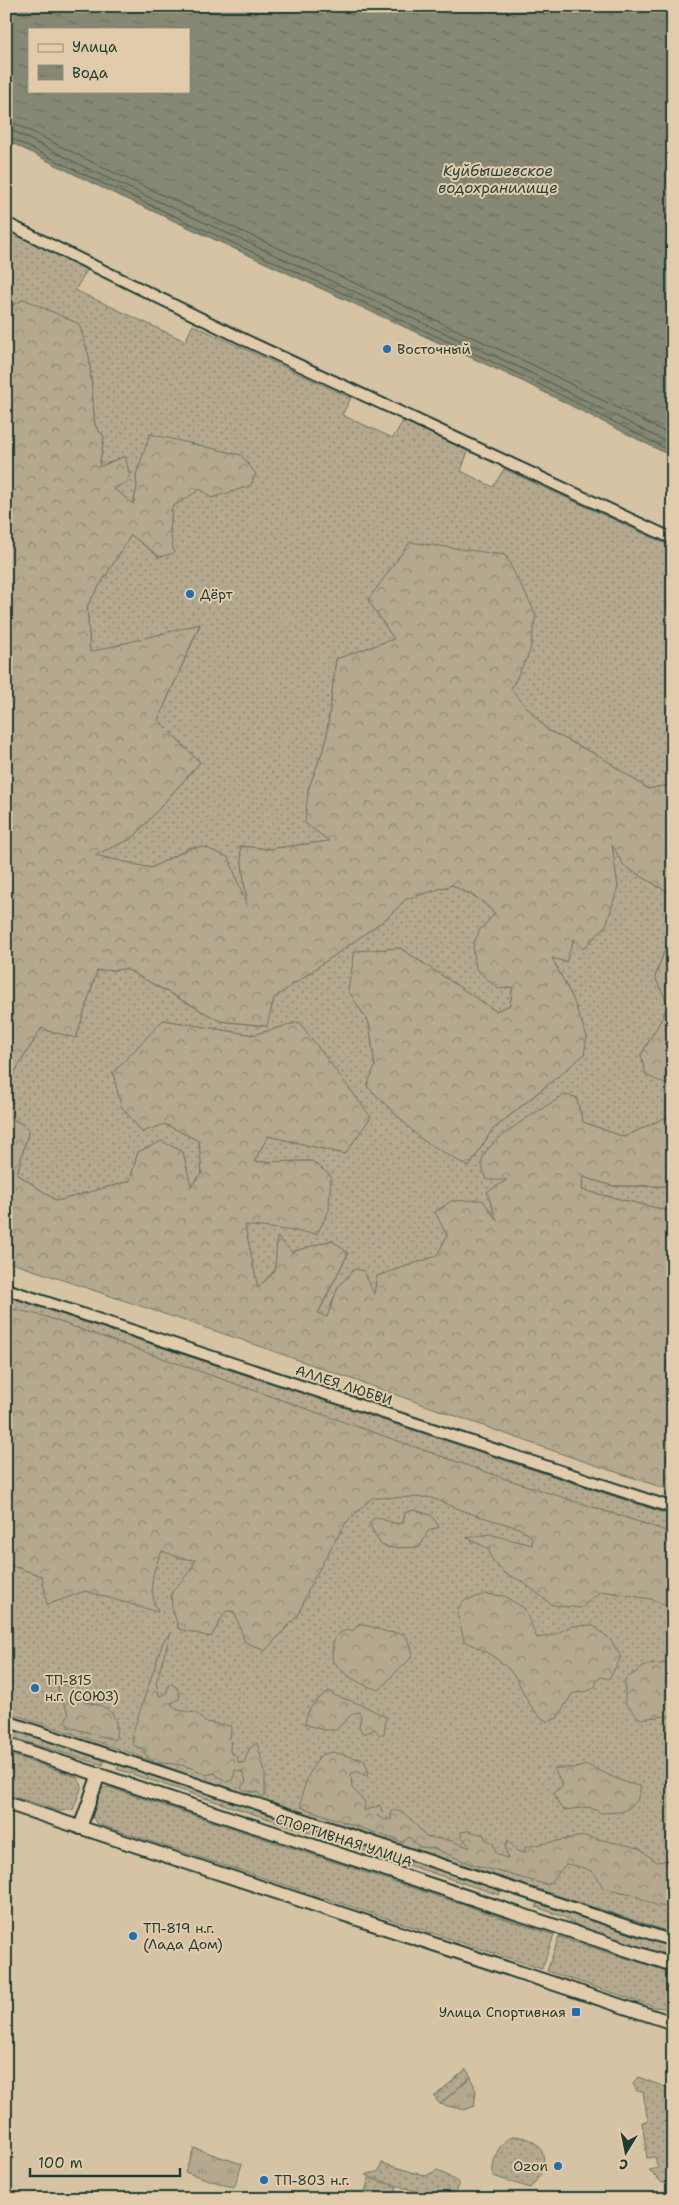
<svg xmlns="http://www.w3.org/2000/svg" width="679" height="2205" font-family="'Shantell Sans',sans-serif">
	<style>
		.grass { fill: url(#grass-dots); stroke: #6a7361 }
		.forest { fill: url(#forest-crowns); stroke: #6a7361 }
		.park { fill: url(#park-tufts); stroke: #6a7361 }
		.water { fill: url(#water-ripples); stroke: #5d6a5a; fill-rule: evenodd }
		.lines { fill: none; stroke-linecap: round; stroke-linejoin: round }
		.shore { stroke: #485b4d; stroke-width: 1 }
		.minor-casing { stroke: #1f3d34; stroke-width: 14 }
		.major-casing { stroke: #1f3d34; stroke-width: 16 }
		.minor { stroke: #e1cbaa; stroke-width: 10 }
		.major { stroke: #e1cbaa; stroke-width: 12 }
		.poi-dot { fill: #1f6fb2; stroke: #e1cbaa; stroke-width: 2 }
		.labels { text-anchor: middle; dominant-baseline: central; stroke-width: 4; stroke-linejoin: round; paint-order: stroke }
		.poi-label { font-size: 14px; fill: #1f3d34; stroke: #e1cbaa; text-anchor: start }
		.street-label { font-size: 14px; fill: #1f3d34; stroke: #e1cbaa }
		.water-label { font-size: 15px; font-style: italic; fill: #29443a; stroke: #e1cbaa }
	</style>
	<defs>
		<pattern id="grass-dots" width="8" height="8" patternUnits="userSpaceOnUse" patternTransform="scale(1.25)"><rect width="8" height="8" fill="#b4a98e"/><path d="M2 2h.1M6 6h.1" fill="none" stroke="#928b75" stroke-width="1.8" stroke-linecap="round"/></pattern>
		<pattern id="forest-crowns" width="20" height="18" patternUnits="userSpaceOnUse" patternTransform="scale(1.25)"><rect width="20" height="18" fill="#b4a98e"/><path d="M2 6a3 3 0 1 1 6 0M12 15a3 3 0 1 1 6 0" fill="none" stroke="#928b75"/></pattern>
		<pattern id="park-tufts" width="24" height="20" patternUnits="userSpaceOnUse" patternTransform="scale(1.25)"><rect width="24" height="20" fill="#b4a98e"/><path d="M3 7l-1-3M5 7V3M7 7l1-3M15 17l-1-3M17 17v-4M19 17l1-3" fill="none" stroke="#928b75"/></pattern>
		<pattern id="water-ripples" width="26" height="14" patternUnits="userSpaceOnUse" patternTransform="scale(1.25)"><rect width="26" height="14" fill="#868873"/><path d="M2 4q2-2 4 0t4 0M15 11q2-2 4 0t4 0" fill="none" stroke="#6d705f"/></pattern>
	</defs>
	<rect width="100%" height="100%" fill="#d5c3a3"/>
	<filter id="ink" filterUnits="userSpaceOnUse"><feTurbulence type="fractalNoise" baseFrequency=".02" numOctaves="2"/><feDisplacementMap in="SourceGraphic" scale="10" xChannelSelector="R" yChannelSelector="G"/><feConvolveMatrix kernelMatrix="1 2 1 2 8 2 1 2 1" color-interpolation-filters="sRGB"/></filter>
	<g filter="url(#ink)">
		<path class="grass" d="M 6,229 L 89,267 L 75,290 L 185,341 L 193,325 L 351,398 L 342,415 L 393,438 L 403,421 L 468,451 L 461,471 L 493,487 L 504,469 L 673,547 L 673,786 L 663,786 L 648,789 L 601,757 L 547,730 L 511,689 L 515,681 L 368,600 L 394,639 L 336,659 L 326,742 L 308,790 L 330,841 L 269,849 L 240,846 L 248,910 L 191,847 L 151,868 L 94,855 L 133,838 L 200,762 L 158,720 L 200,625 L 90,653 L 87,606 L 131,535 L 159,557 L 173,553 L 170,531 L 172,507 L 201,488 L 211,498 L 228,492 L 241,455 L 200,447 L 136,475 L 137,488 L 133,504 L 112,488 L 125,456 L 99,467 L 104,437 L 95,426 L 89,356 L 24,299 L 6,309 Z
			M 612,843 L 624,866 L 673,895 L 673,938 L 668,941 L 655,977 L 669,1006 L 641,1055 L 665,1084 L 673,1083 L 673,1114 L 624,1137 L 583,1122 L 576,1097 L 508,1180 L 498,1223 L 447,1236 L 437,1256 L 377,1276 L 374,1295 L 338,1287 L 327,1317 L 318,1314 L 348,1253 L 332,1240 L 292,1252 L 258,1288 L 244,1225 L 312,1161 L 253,1162 L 268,1136 L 345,1154 L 299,1022 L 253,1035 L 163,1020 L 165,1124 L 199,1141 L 202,1173 L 191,1187 L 138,1152 L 130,1181 L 57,1201 L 17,1174 L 29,1129 L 6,1114 L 6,1091 L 14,1073 L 41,1029 L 76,1037 L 97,971 L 126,969 L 220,1021 L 266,1026 L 274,998 L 387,918 L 406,899 L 452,885 L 479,899 L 495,913 L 479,931 L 513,986 L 510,1005 L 496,1011 L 400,948 L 349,990 L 369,1023 L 375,1066 L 469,1167 L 492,1130 L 544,1088 L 573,999 L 551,957 L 574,938 L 583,949 L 613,857 Z
			M 583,1177 L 613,1186 L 673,1186 L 673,1212 L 582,1190 Z
			M 6,1296 L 673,1516 L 673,1933 L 191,1776 L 128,1752 L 6,1712 Z
			M 6,1723 L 106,1756 L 103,1765 L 6,1736 Z
			M 6,1753 L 77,1777 L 82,1786 L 73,1810 L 59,1811 L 6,1794 Z
			M 120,1761 L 501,1887 L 499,1895 L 117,1769 Z
			M 108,1787 L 554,1935 L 542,1969 L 98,1824 C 86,1814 95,1801 100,1789 Z
			M 539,1899 L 673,1943 L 673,1958 L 580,1927 L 562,1916 L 536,1907 Z
			M 559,1937 L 673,1973 L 673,2005 L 664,2008 L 655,2007 L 547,1971 Z
			M 466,2069 L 471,2077 L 440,2104 L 434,2097 Z
			M 638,2077 L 673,2090 L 673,2171 L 669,2182 L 662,2183 L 649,2170 L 658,2168 L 655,2157 L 647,2158 L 642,2122 L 648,2121 L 643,2092 L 637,2091 L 633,2084 Z
			M 516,2136 C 549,2141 551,2166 530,2188 L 493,2176 C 492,2158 499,2140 516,2136 Z
			M 382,2163 L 425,2176 L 438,2170 L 459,2183 L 452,2199 L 439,2199 L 365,2175 L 379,2171 Z
			M 369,2178 L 397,2187 L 393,2199 L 363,2199 Z"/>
		<path class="forest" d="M 24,299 L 79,324 L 89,356 L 95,426 L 104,437 L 99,467 L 125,456 L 131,481 L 113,488 L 133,504 L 137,488 L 136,475 L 150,434 L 241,455 L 256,474 L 250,486 L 211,498 L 201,489 L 172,507 L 170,531 L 174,553 L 160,557 L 131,535 L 87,606 L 90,652 L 200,624 L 158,720 L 200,762 L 133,838 L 95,855 L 151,868 L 192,847 L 204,847 L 229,858 L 247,907 L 240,846 L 269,849 L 329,841 L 305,823 L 308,790 L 326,742 L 336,659 L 394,639 L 368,600 L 410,542 L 505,555 L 536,614 L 530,651 L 511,689 L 547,730 L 601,757 L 648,789 L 663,786 L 673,786 L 673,895 L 624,866 L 612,845 L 618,887 L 606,926 L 583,949 L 574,939 L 566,962 L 552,958 L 573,999 L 587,1037 L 584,1055 L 492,1130 L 469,1167 L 421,1139 L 367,1086 L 375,1066 L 369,1023 L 348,990 L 355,951 L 400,948 L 496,1011 L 510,1005 L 513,987 L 498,989 L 476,969 L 473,946 L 479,931 L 495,913 L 479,899 L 452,885 L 406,899 L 387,918 L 274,998 L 267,1026 L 220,1021 L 126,969 L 97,971 L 76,1038 L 41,1029 L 14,1073 L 6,1091 L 6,309 Z
			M 673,938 L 673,1083 L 665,1084 L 646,1075 L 641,1055 L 669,1006 L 655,977 L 668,941 Z
			M 163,1020 L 253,1035 L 299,1022 L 371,1117 L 345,1154 L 268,1136 L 254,1162 L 312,1161 L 331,1176 L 329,1210 L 317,1234 L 245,1225 L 258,1288 L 275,1271 L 277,1237 L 292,1252 L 332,1240 L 348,1253 L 318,1313 L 327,1317 L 338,1287 L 354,1269 L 364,1271 L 374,1294 L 377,1276 L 437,1256 L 447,1236 L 435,1212 L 451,1201 L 483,1200 L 497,1221 L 487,1192 L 507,1180 L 487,1180 C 485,1174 481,1166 482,1161 C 483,1141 546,1107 564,1095 L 576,1097 L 583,1122 L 624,1137 L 673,1114 L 673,1186 L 613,1186 L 583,1177 L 582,1190 L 673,1212 L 673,1491 L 568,1456 L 242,1340 L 6,1261 L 6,1114 L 29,1129 L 17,1174 L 57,1201 L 130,1181 L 138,1152 L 162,1141 L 183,1152 L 191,1186 L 202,1173 L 199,1141 L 165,1124 L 142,1132 L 121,1106 L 113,1073 Z
			M 6,1307 L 43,1316 L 503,1478 L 673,1533 L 673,1609 L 651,1599 L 601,1591 L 581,1608 L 552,1605 L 523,1582 L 504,1573 L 491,1558 L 489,1549 L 467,1538 L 489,1534 L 532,1545 L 532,1537 L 519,1528 L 469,1513 L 429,1497 L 372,1498 L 346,1523 L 332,1546 L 310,1586 L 299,1614 L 265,1651 L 245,1642 L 234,1611 L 226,1611 L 211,1637 L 179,1629 L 172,1608 L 171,1593 L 190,1571 L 196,1560 L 180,1558 L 162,1551 C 151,1575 148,1588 158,1612 L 85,1591 L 47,1605 L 42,1576 L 6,1564 Z
			M 414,1510 L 431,1515 L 439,1527 L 428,1531 L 420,1547 L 392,1548 L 381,1545 L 369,1524 L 374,1518 C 385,1518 392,1525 403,1523 L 405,1513 Z
			M 486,1594 L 504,1596 L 524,1608 L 537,1638 L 553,1635 L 572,1626 L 592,1625 L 610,1639 L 621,1657 L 609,1679 L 601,1677 L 597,1680 C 596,1693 583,1691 572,1694 L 557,1718 L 548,1722 C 530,1713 525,1693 515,1677 C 504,1661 481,1648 464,1641 L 457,1611 L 463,1601 Z
			M 359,1623 L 387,1632 L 404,1634 C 417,1655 415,1656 398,1670 C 391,1675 387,1684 379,1690 C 359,1684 344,1676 332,1659 C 332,1642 334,1629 354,1630 Z
			M 171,1632 L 156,1683 L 159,1696 L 166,1694 L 169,1683 L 175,1686 L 180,1693 L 179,1699 L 171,1703 L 177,1710 L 196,1713 L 205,1722 L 231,1726 L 230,1752 L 236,1756 L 239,1763 L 244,1763 L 249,1749 L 257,1743 L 265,1772 L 265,1796 L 261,1797 L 258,1792 L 245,1791 L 241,1787 L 246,1782 L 243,1772 L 235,1770 L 233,1779 L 227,1782 L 214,1773 L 206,1775 C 190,1765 174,1763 155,1763 L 145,1754 L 145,1750 L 133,1745 L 132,1735 L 163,1642 Z
			M 673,1663 L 673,1715 L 640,1719 L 625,1703 L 625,1679 L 647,1665 Z
			M 59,1684 C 73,1683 74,1694 84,1701 C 87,1703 92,1703 96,1704 C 114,1709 120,1722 115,1740 L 69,1727 L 65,1721 L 69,1713 C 64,1704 56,1695 59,1684 Z
			M 329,1691 L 334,1695 L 362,1705 L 386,1717 L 384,1735 L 379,1735 L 375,1729 L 367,1733 L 362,1733 L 359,1726 L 361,1717 L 359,1712 L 352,1714 L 336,1730 L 323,1730 L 305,1724 C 306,1709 317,1699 329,1691 Z
			M 332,1752 L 364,1760 L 369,1773 L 366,1776 L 357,1771 L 351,1774 L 352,1788 L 365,1802 L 364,1811 L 380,1805 L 382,1811 L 377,1816 L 384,1820 L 391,1819 L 391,1811 C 406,1808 417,1827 426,1837 L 449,1840 L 471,1848 L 461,1836 L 461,1832 L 468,1831 L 484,1835 L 485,1839 L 493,1843 L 496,1853 L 508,1859 L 505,1847 L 508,1840 L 517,1851 L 525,1853 L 525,1847 L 584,1836 L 639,1848 L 656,1862 L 673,1860 L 673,1908 L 655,1905 L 632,1894 L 603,1888 C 594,1868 587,1868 566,1864 L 548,1885 L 471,1864 L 433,1848 L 420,1847 L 409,1837 L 402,1842 L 301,1807 C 300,1791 311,1767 321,1755 Z
			M 587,1765 C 605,1772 622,1784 641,1786 L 637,1801 L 629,1808 L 621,1812 L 601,1813 L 589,1807 L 564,1810 L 558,1803 L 554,1792 L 563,1786 L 554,1768 L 576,1768 Z"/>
		<path class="park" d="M 471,2077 L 476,2092 L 474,2106 L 464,2110 L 440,2104 Z
			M 194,2148 L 242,2164 L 234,2188 L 185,2172 Z"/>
		<path class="water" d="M 6,6 L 673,6 L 673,457 L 522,381 L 96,185 L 6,140 ZM 29,29 L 189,29 L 189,91 L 29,91 Z"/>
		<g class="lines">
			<path class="shore" d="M 6,122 L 16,124 L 104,168 L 531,364 L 673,436
				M 6,129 L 13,131 L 101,175 L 527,371 L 673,445
				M 6,136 L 98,181 L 525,377 L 673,452"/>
			<g class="minor-casing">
				<path id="minor" d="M 6,223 L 245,340 L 673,539
					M 6,1289 L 673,1508
					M 6,1721 L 673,1941"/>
			</g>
			<g class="major-casing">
				<path id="major" d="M 6,1744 L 673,1965
					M 6,1803 L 673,2023
					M 80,1828 L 99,1774"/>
			</g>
			<use href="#minor" class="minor"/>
			<use href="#major" class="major"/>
		</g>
	</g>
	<g class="poi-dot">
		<circle cx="387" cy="349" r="5"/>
		<circle cx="190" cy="594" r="5"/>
		<circle cx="35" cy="1688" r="5"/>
		<circle cx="133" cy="1936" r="5"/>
		<rect x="571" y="2007" width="10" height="10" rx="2.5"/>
		<circle cx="558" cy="2166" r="5"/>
		<circle cx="264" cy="2180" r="5"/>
	</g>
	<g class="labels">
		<g class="poi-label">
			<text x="397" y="349">Восточный</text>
			<text x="200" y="594">Дёрт</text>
			<text x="45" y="1680">ТП-815<tspan x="45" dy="16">н.г. (СОЮЗ)</tspan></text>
			<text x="143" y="1928">ТП-819 н.г.<tspan x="143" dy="16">(Лада Дом)</tspan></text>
			<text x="566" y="2012" text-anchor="end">Улица Спортивная</text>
			<text x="548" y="2166" text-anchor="end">Ozon</text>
			<text x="274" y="2180">ТП-803 н.г.</text>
		</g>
		<g class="street-label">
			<text transform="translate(344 1385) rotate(18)">АЛЛЕЯ ЛЮБВИ</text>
			<text transform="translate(344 1840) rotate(18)">СПОРТИВНАЯ УЛИЦА</text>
		</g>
		<g class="water-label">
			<text x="498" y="171">Куйбышевское<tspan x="498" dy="17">водохранилище</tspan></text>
		</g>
	</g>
	<rect width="679" height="2205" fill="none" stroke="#e1cbaa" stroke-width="25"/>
	<rect x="12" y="12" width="654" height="2180" fill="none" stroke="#1f3d34" stroke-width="2" filter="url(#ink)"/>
	<rect x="28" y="28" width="162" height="65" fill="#e1cbaa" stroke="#93927b"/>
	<rect x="38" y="44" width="25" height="8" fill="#e1cbaa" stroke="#93927b"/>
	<text x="72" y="52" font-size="15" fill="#1f3d34">Улица</text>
	<rect x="38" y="65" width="25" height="15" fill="url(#water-ripples)" stroke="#93927b"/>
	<text x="72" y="78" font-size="15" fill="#1f3d34">Вода</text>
	<g transform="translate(626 2152) rotate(190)" stroke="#e1cbaa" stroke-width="4" paint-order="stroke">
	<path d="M0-4L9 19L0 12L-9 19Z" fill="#1f3d34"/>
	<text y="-8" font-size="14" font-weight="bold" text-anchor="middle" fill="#1f3d34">С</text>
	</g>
	<path d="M30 2168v8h150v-8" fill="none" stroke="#1f3d34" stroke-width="2.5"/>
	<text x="38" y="2168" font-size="15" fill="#1f3d34" stroke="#e1cbaa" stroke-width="4" paint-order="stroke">100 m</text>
</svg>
